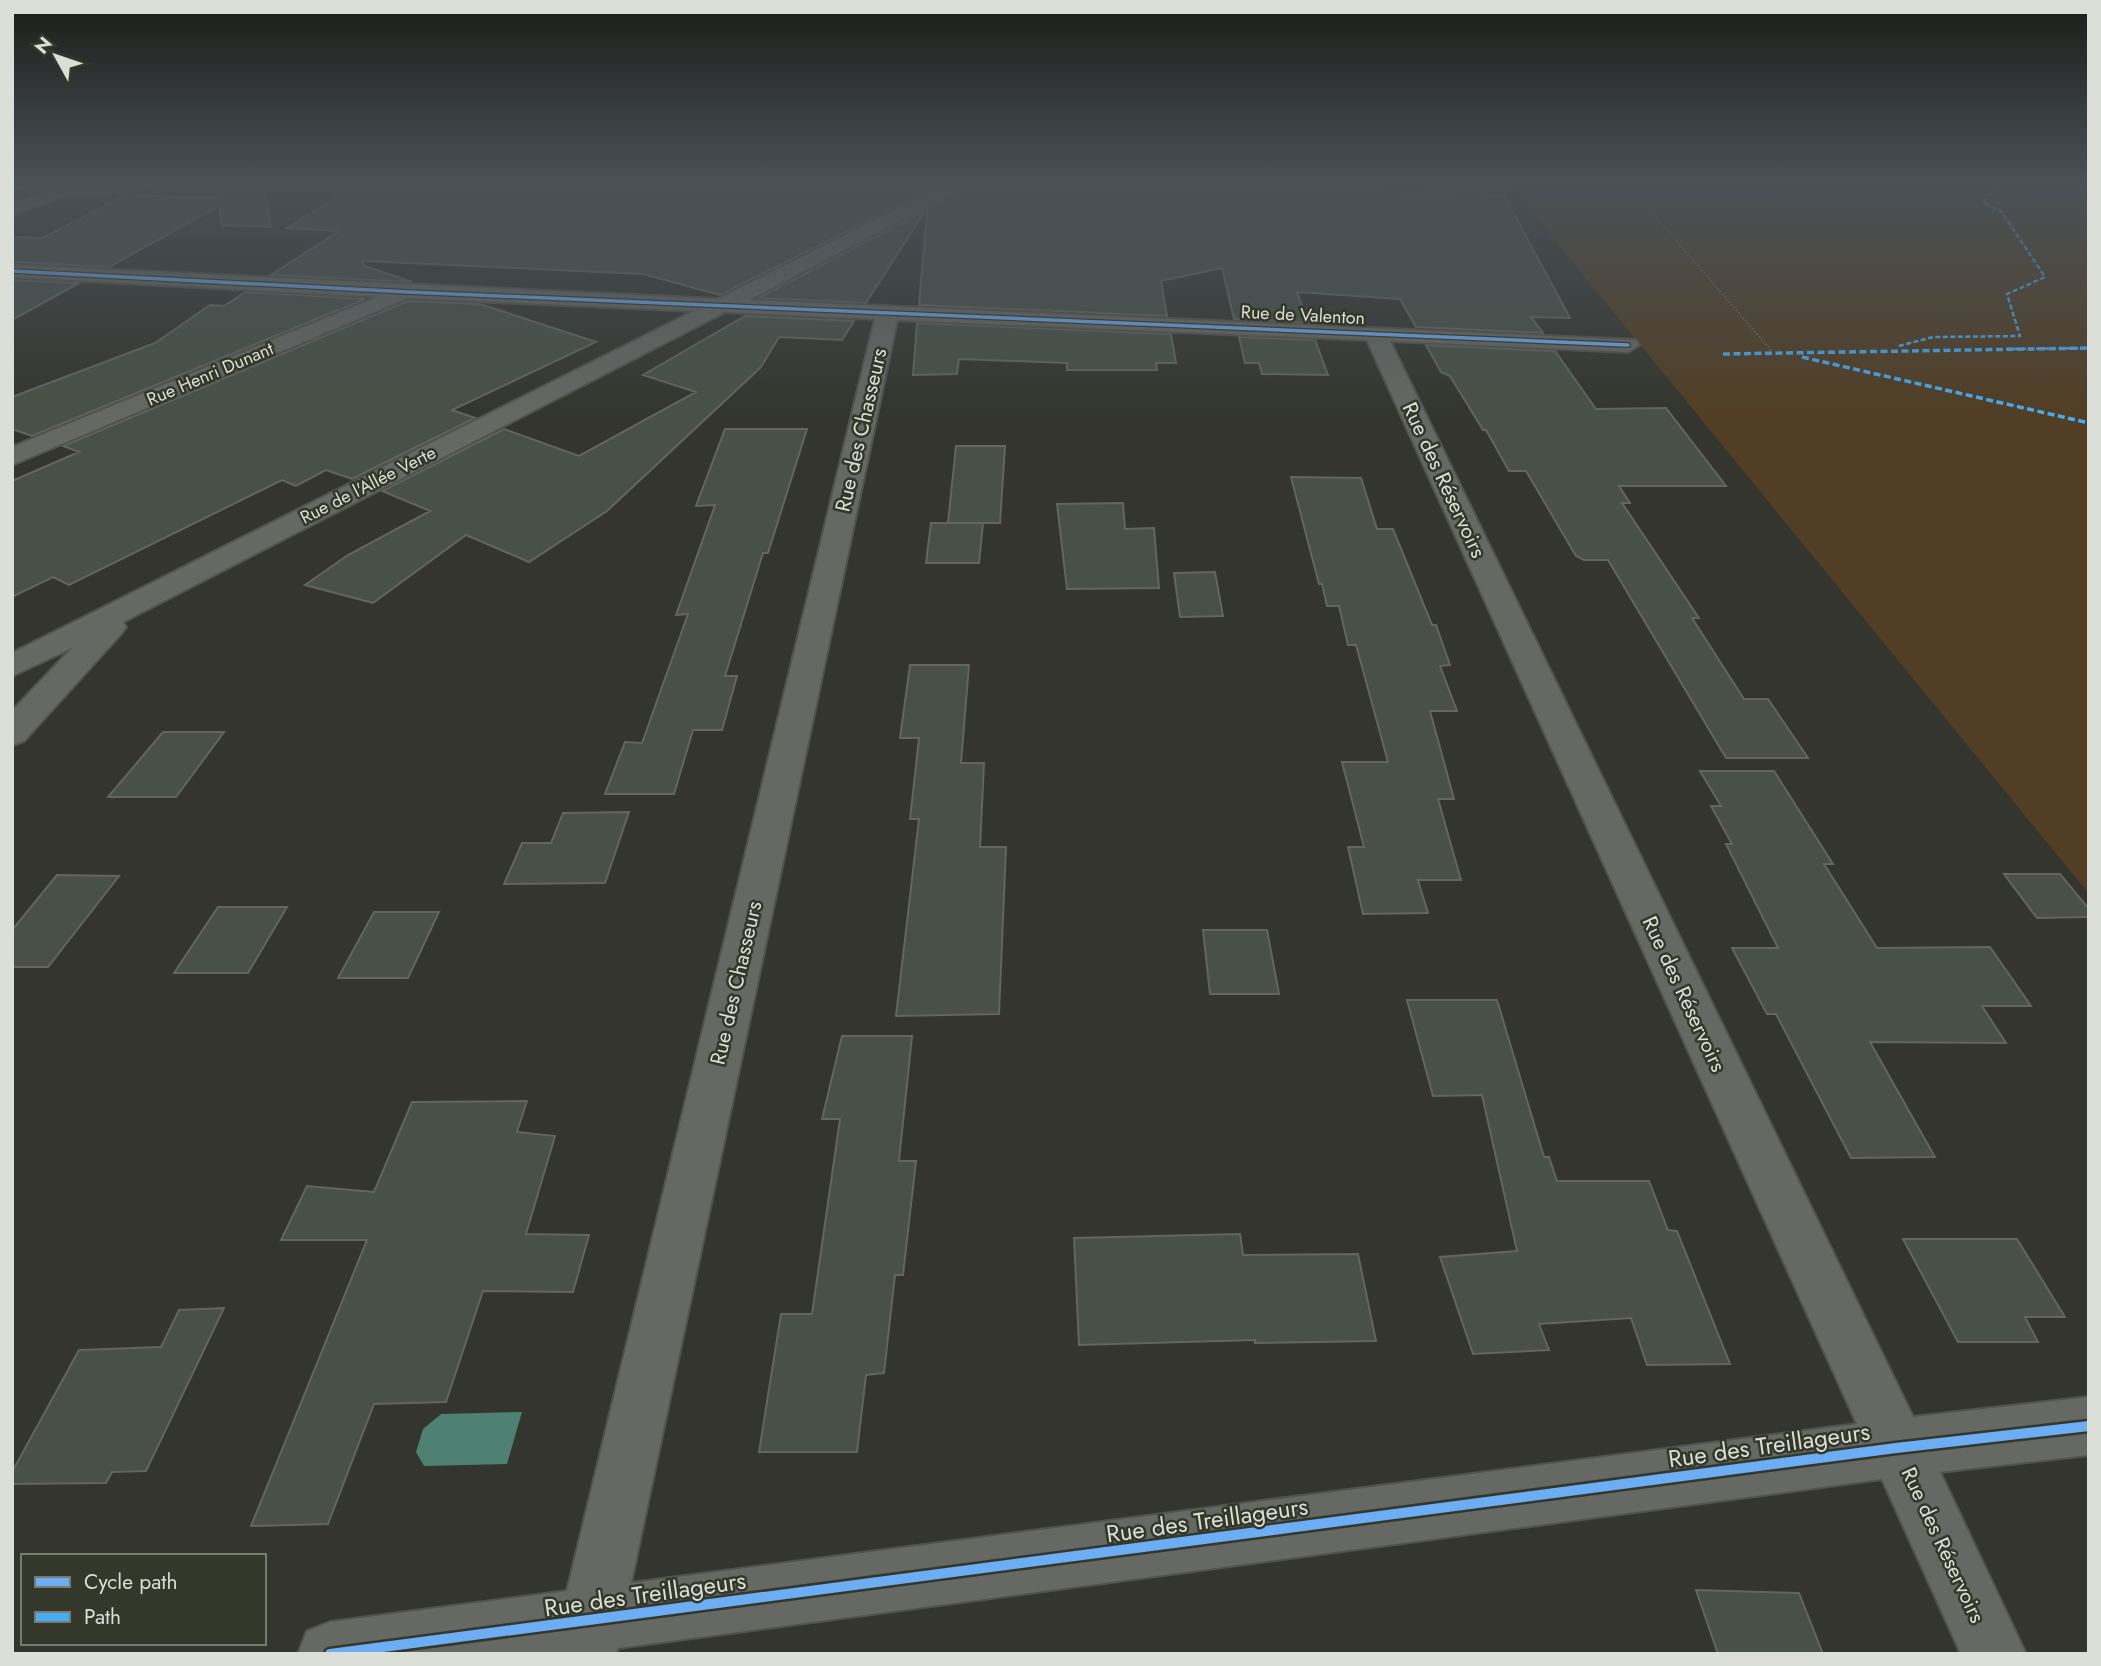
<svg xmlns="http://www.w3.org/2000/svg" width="2101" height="1666" font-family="Jost,sans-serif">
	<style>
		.green { fill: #513e24 }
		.water { fill: #4e8171 }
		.building { fill: #485047; stroke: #626560; stroke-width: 2 }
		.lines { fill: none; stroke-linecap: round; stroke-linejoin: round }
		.minor-casing { stroke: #51534d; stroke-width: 4 }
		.secondary-casing { stroke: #51534d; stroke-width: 4 }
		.path { stroke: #71736e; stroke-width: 2.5; stroke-dasharray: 1 2.5; stroke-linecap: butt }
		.minor { fill: #666863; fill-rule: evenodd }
		.secondary { fill: #696a61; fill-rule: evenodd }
		.quiet-far1 { stroke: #46acf6; stroke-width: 2.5; stroke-dasharray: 5 2.5; stroke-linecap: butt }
		.quiet { stroke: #46acf6; stroke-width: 3.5; stroke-dasharray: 7 3.5; stroke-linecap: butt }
		.cycleway-far1-casing { stroke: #34382b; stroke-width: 6 }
		.cycleway-casing { stroke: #34382b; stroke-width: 15 }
		.cycleway-far1 { stroke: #6dadf4; stroke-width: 3.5 }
		.cycleway { stroke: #6dadf4; stroke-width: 10 }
		.labels { text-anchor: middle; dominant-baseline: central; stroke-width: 5; stroke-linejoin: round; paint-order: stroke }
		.far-street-label { font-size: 18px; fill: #dcdfd7; stroke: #34382b }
		.street-label { font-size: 21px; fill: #dcdfd7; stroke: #34382b }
		.near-street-label { font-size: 24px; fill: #dcdfd7; stroke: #34382b }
	</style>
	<rect width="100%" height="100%" fill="#33352e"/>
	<path class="green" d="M 1508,183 L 2089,183 L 2089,894 Z"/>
	<path class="water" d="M 522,1412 L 507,1464 L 424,1466 L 416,1452 L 423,1429 L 441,1414 Z"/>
	<path class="building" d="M 216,183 L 263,183 L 271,227 L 222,225 L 219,206 L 109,267 L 12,262 L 12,237 L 42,238 L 126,195 L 218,198 Z
		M 389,183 L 597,188 L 603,183 L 943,183 L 720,295 L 643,274 L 363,261 L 362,265 L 412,282 L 271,275 L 339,231 L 287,228 L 355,186 L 384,187 Z
		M 975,183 L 1336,183 L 1337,190 L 1504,195 L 1570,318 L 1531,317 L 1543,333 L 1416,327 L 1400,299 L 1297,292 L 1308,323 L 1234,319 L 1222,268 L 1161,281 L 1167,316 L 919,305 L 927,210 Z
		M 925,211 L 866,303 L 759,298 Z
		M 12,280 L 79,283 L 12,320 Z
		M 245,292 L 365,299 L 32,436 L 12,429 L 12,397 L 155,343 L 210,305 L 224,306 Z
		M 408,301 L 480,304 L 596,342 L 452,410 L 475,418 L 352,479 L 326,470 L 296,486 L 282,480 L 69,585 L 53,577 L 12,597 L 12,481 L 79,452 L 63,446 Z
		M 745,316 L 854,321 L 842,340 L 779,337 L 761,367 L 607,511 L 529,562 L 466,535 L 373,603 L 305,585 L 348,555 L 430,511 L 382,491 L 504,429 L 579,456 L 696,392 L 643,375 Z
		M 917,323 L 1171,334 L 1176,363 L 1156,363 L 1157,370 L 1067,370 L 1067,363 L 959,359 L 957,374 L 913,375 Z
		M 1239,337 L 1315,340 L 1328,375 L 1262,374 L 1259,363 L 1245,363 Z
		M 1426,345 L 1555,351 L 1596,409 L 1666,408 L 1726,486 L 1619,486 L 1630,503 L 1622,503 L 1699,618 L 1692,618 L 1744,699 L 1768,699 L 1808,758 L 1726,758 L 1608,560 L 1584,560 L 1576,556 L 1526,471 L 1509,471 L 1486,430 L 1483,430 L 1450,376 L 1441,372 Z
		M 725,429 L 807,429 L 768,553 L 763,553 L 725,676 L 737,676 L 722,730 L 693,730 L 674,794 L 605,794 L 625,742 L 642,743 L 688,614 L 676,615 L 715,505 L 696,506 Z
		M 956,446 L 1005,446 L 1000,523 L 948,523 Z
		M 1291,477 L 1361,478 L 1377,529 L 1393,529 L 1432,625 L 1436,625 L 1450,665 L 1440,666 L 1457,711 L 1430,711 L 1454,799 L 1438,799 L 1461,880 L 1418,880 L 1428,913 L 1363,914 L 1348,847 L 1364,847 L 1342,762 L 1388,762 L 1356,645 L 1348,645 L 1339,606 L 1327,606 L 1322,584 L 1319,584 Z
		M 1123,503 L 1125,529 L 1154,528 L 1159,588 L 1067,589 L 1057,504 Z
		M 931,523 L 983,523 L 979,563 L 926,563 Z
		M 1215,572 L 1223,616 L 1180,617 L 1174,573 Z
		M 910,665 L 969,665 L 961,763 L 984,763 L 980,847 L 1006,847 L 999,1014 L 896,1016 L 919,819 L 910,819 L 919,738 L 900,738 Z
		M 163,732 L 224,732 L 176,797 L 108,797 Z
		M 1700,771 L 1774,771 L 1833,864 L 1824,864 L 1877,948 L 1990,947 L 2031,1006 L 1982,1006 L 2006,1043 L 1870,1042 L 1935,1157 L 1851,1158 L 1776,1014 L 1767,1014 L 1732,948 L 1778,948 L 1726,844 L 1732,844 L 1711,806 L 1721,806 Z
		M 629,812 L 605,883 L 504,884 L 522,843 L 551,843 L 563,813 Z
		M 2004,874 L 2060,874 L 2089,909 L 2089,917 L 2037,918 Z
		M 57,875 L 119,876 L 48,967 L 12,967 L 12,930 Z
		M 218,907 L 287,907 L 248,973 L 174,973 Z
		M 374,912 L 439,912 L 408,978 L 338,978 Z
		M 1203,930 L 1267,930 L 1279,994 L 1210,994 Z
		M 1407,1000 L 1497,1000 L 1544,1157 L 1549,1157 L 1557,1181 L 1649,1181 L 1668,1230 L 1677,1231 L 1730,1364 L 1647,1365 L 1631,1318 L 1539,1324 L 1549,1350 L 1473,1354 L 1440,1257 L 1517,1251 L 1482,1095 L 1433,1096 Z
		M 842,1036 L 912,1036 L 899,1161 L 916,1161 L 903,1275 L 895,1275 L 884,1373 L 866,1375 L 857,1452 L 759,1452 L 781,1314 L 812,1314 L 840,1119 L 822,1119 Z
		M 527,1101 L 517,1132 L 555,1136 L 526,1234 L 589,1235 L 573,1292 L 483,1291 L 446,1402 L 374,1404 L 328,1524 L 251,1526 L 367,1240 L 281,1240 L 307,1186 L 374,1192 L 412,1102 Z
		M 1240,1234 L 1243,1255 L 1358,1254 L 1376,1341 L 1255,1343 L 1255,1340 L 1079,1345 L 1074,1238 Z
		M 1903,1239 L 2017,1239 L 2065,1317 L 2025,1317 L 2038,1342 L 1958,1342 Z
		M 224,1308 L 146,1471 L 112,1472 L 106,1483 L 12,1484 L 12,1472 L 79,1350 L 161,1347 L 179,1310 Z
		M 1696,1590 L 1799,1593 L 1823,1654 L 1718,1654 Z"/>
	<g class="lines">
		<g class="minor-casing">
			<path id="minor" d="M 59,183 L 157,183 C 144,196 74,196 56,192 L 53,188 Z
				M 949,183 L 972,183 L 749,300 L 1636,340 L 1639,345 L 1628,352 L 1390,341 L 1913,1417 L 2089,1397 L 2089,1455 L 1940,1472 L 2026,1654 L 1961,1654 L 1882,1479 L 618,1648 L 616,1654 L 298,1654 L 307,1631 L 330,1622 L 567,1591 L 875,319 L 725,312 L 123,622 L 126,627 L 121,634 L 24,741 L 12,745 L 12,711 L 72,648 L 12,676 L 12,653 L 694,311 L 408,298 L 12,465 L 12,447 L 377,297 L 12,277 L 12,265 L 718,299 ZM 897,320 L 1367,340 L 1857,1424 L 631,1583 Z"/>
		</g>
		<g class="secondary-casing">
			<path id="secondary" d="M 70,183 L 97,183 L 12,216 L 12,204 Z"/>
		</g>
		<path class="path" d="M 1626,183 L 1772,351"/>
		<use href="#minor" class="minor"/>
		<use href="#secondary" class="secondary"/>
		<path class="quiet-far1" d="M 12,189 L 49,183
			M 1899,346 L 1933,337 L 2020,336 L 2007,294 L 2045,277 L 2001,211 L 1983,203 L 1999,183
			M 2006,349 L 2089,348"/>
		<path class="quiet" d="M 1723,354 L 2089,348
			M 1802,357 L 2089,423"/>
		<g class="cycleway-far1-casing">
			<path id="cycleway-far1" d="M 12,271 L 408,292 L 1628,345"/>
		</g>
		<g class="cycleway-casing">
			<path id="cycleway" d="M 330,1654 L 1896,1448 L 2089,1426"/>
		</g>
		<use href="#cycleway-far1" class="cycleway-far1"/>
		<use href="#cycleway" class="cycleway"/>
	</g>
	<linearGradient id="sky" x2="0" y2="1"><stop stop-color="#1c1d19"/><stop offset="0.44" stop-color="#4a5157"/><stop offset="1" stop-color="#4a5157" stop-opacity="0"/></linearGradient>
	<rect width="2101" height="416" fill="url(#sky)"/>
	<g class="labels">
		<g class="far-street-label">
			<text transform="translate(1303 315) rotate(3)">Rue de Valenton</text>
			<text transform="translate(210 374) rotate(-23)">Rue Henri Dunant</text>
			<text transform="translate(368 485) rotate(-27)">Rue de l'Allée Verte</text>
		</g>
		<g class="street-label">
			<text transform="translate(861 430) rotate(-77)">Rue des Chasseurs</text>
			<text transform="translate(1444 480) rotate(65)">Rue des Réservoirs</text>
			<text transform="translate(736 983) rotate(-77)">Rue des Chasseurs</text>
			<text transform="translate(1684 994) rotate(65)">Rue des Réservoirs</text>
			<text transform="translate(1943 1545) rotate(65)">Rue des Réservoirs</text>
		</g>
		<g class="near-street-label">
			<text transform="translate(1769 1445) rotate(-8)">Rue des Treillageurs</text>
			<text transform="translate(1207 1520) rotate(-8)">Rue des Treillageurs</text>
			<text transform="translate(645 1594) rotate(-8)">Rue des Treillageurs</text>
		</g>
	</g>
	<rect width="2101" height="1666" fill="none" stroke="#dcdfd7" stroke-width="28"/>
	<rect x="21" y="1554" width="245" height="91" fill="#34382b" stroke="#777b70" stroke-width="2"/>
	<rect x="35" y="1577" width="35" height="10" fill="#6dadf4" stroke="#777b70" stroke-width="2"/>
	<text x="84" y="1589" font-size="21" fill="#dcdfd7">Cycle path</text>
	<rect x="35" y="1612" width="35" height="10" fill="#46acf6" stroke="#777b70" stroke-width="2"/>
	<text x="84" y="1624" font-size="21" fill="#dcdfd7">Path</text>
	<g transform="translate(56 56) rotate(310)" stroke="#34382b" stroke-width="5" paint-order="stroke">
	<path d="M0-5L12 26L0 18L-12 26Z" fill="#dcdfd7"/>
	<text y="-10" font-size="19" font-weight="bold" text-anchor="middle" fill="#dcdfd7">N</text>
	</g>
</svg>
